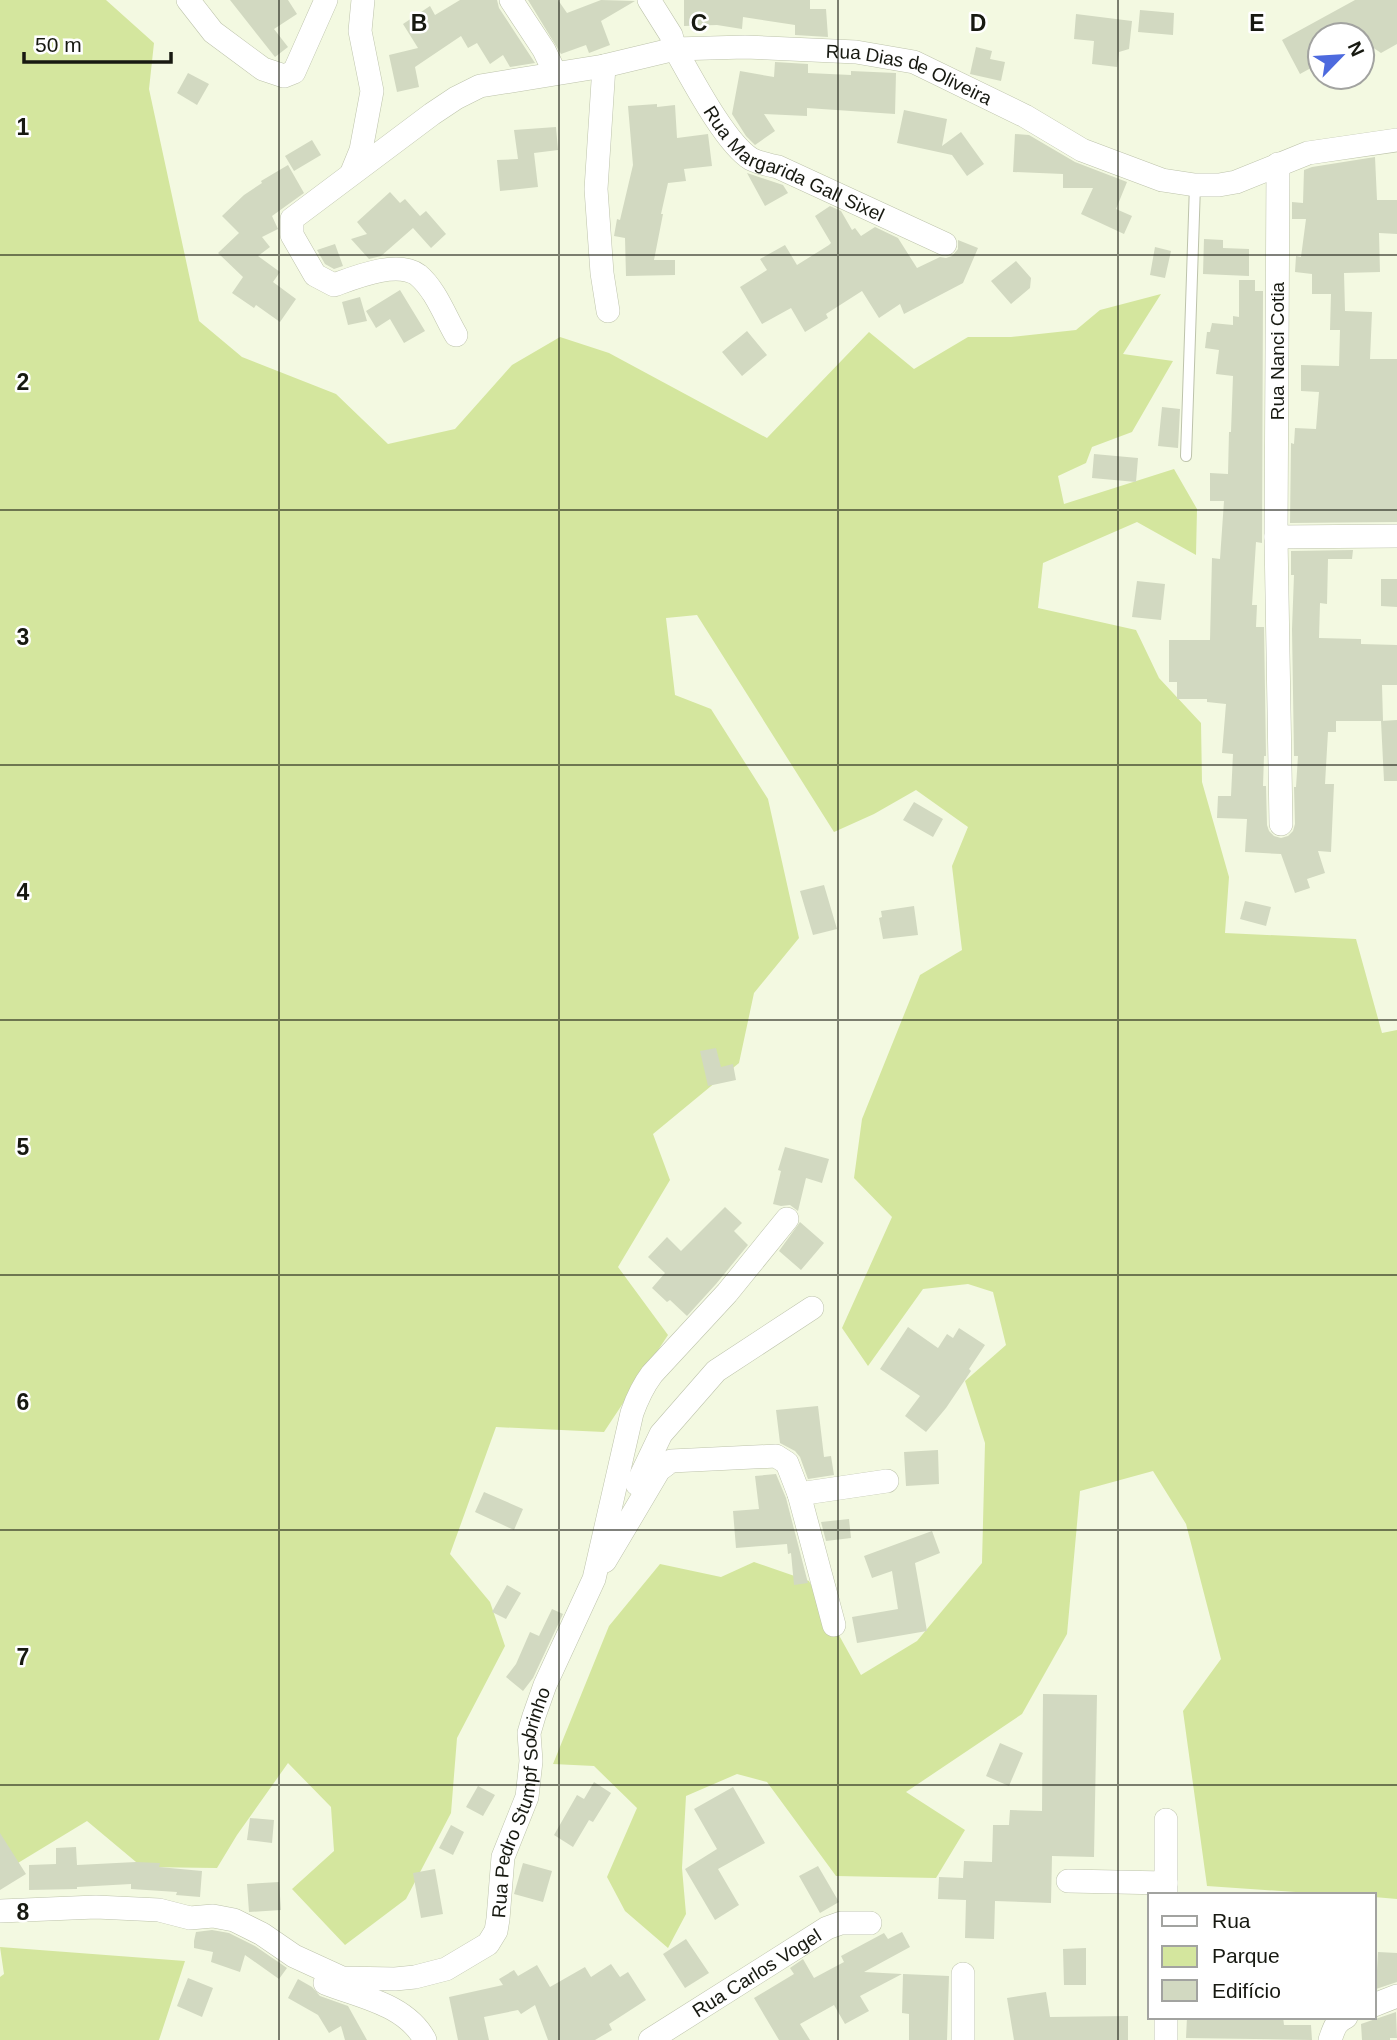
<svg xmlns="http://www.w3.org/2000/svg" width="1397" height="2040" font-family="Helvetica,sans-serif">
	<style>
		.green { fill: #d4e69e }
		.building { fill: #d2d9c1 }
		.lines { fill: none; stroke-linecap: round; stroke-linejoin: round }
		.lane-casing { stroke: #bdc3ab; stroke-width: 12 }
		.street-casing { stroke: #bdc3ab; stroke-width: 24 }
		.lane { stroke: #fff; stroke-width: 10 }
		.street { stroke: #fff; stroke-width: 23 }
		.grid { fill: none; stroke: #171911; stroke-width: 2; stroke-opacity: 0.55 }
		.labels { text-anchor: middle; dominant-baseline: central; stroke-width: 5; stroke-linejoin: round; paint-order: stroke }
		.street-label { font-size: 19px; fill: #171911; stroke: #fff }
		.grid-label { font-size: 23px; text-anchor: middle; font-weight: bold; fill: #171911; stroke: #fff; stroke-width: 5; stroke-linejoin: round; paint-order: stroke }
	</style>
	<rect width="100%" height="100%" fill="#f3f9e1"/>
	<path class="green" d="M 0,0 L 106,0 L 154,43 L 149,89 L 199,321 L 242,357 L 336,394 L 388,444 L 455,429 L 512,365 L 560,337 L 609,353 L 767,438 L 869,332 L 914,369 L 968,337 L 1011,337 L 1076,330 L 1100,310 L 1161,294 L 1123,354 L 1173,361 L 1132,432 L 1092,447 L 1086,463 L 1058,476 L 1064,504 L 1174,469 L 1197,509 L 1196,555 L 1137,522 L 1043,563 L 1038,608 L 1136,630 L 1159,678 L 1201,723 L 1202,782 L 1229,877 L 1225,933 L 1356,939 L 1382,1033 L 1397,1030 L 1397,1899 L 1374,1897 L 1374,1895 L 1340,1895 L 1207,1886 L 1183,1711 L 1221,1659 L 1186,1524 L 1153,1471 L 1080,1491 L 1067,1634 L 1022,1714 L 906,1792 L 965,1830 L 936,1878 L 836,1876 L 767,1782 L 737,1774 L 686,1796 L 682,1868 L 686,1914 L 668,1948 L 625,1911 L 607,1877 L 637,1808 L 594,1766 L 553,1764 L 609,1626 L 660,1564 L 721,1577 L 754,1562 L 809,1581 L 861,1675 L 917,1641 L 982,1563 L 985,1443 L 965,1381 L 1006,1345 L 993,1292 L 968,1284 L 923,1289 L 868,1366 L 842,1328 L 892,1217 L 854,1178 L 862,1119 L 920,975 L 962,950 L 952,866 L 968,827 L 916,790 L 874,814 L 834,832 L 697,615 L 666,618 L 675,695 L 711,709 L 768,799 L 799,938 L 754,993 L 739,1063 L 653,1134 L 670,1180 L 618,1267 L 668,1335 L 604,1432 L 496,1427 L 450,1554 L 490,1602 L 505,1646 L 457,1738 L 451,1813 L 406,1899 L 345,1945 L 292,1889 L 334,1851 L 331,1807 L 288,1763 L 237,1835 L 217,1868 L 142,1867 L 87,1821 L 13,1866 L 0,1839 Z
		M 0,1947 L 185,1961 L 159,2040 L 0,2040 L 0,1977 L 4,1974 Z"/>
	<path class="building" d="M 230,0 L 288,0 L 297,14 L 274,29 L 288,47 L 275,57 Z
		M 460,0 L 497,0 L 499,8 L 535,63 L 510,67 L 503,55 L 490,64 L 477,43 L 468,48 L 461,36 L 415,67 L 419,87 L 397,92 L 389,55 L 418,48 L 403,24 L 430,6 L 435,15 Z
		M 528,0 L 558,0 L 567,13 L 601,0 L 635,1 L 601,21 L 610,45 L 589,53 L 586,45 L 561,54 Z
		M 684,0 L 810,0 L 810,9 L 826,9 L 828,37 L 795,35 L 795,25 L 743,17 L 742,29 L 717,25 L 684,26 Z
		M 1355,0 L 1397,0 L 1397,44 L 1381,53 L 1362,40 L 1362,35 L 1320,35 L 1320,63 L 1300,74 L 1282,40 Z
		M 1140,10 L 1174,13 L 1173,35 L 1138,32 Z
		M 1076,14 L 1132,21 L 1129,49 L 1119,52 L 1117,67 L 1092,64 L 1094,41 L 1074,39 Z
		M 976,47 L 992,51 L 990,59 L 1005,62 L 1001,81 L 970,74 Z
		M 775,62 L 808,64 L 808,73 L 851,75 L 851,71 L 896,73 L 895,114 L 807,108 L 807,116 L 764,114 L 775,131 L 755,145 L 746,136 L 732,114 L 740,71 L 774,77 Z
		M 188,73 L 209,84 L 197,105 L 177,93 Z
		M 657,104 L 657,107 L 675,105 L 677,138 L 708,134 L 712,166 L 684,169 L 686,181 L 668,183 L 661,214 L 663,214 L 654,260 L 675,260 L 675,275 L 626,276 L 625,238 L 614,236 L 617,219 L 620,220 L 633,165 L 628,106 Z
		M 904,110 L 947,119 L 942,146 L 961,132 L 984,164 L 967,176 L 952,155 L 897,143 Z
		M 556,127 L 558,150 L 534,153 L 538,187 L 500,191 L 497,160 L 518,159 L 514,130 Z
		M 1015,134 L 1029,135 L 1075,162 L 1127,182 L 1116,209 L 1132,216 L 1124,234 L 1081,214 L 1093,188 L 1063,188 L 1063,174 L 1013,172 Z
		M 312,140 L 321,155 L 294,171 L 285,156 Z
		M 1375,157 L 1377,200 L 1397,200 L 1397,234 L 1379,233 L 1380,272 L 1344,273 L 1345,311 L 1372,312 L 1370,359 L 1397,359 L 1397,522 L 1290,523 L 1291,443 L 1294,444 L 1295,428 L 1316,429 L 1319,392 L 1301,391 L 1301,365 L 1339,366 L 1340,330 L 1330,330 L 1331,294 L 1312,294 L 1312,274 L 1295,272 L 1296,256 L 1301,257 L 1306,219 L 1292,219 L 1292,202 L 1303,203 L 1304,170 L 1312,167 Z
		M 288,165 L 304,193 L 272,216 L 278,229 L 262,237 L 270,247 L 258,256 L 280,272 L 273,282 L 296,299 L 280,322 L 256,305 L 254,308 L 232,293 L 243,277 L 218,253 L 239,233 L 222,216 L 244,195 L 262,183 L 261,181 Z
		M 747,173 L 783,185 L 788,193 L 765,206 Z
		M 390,192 L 400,203 L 405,199 L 420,216 L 426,211 L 446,234 L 431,248 L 413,228 L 381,256 L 369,259 L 351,239 L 367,234 L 357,222 Z
		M 830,206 L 841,211 L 852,230 L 855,228 L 861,236 L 875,227 L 898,238 L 917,268 L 940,257 L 946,258 L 952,256 L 958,249 L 958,240 L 978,248 L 963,283 L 904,314 L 900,304 L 879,318 L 862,291 L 826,314 L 828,318 L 805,332 L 791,308 L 762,324 L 740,287 L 767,270 L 760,259 L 785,245 L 797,265 L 829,245 L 831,243 L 815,216 Z
		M 1204,239 L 1223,240 L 1223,248 L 1249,249 L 1249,276 L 1203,274 Z
		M 335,244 L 343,266 L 334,269 L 325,264 L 317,250 Z
		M 1155,247 L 1171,251 L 1165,278 L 1150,275 Z
		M 1016,261 L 1031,278 L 1030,288 L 1011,304 L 991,281 Z
		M 1239,280 L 1255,280 L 1255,291 L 1263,291 L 1262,543 L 1256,542 L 1252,605 L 1257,605 L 1256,627 L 1264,627 L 1266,756 L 1264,756 L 1263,786 L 1266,786 L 1267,825 L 1269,831 L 1274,836 L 1281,838 L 1288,836 L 1293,831 L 1295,824 L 1294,787 L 1296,787 L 1298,756 L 1294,756 L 1292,629 L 1294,575 L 1291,575 L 1291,551 L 1353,550 L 1352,559 L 1328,559 L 1327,604 L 1320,603 L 1319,638 L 1361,639 L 1361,644 L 1397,645 L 1397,685 L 1382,685 L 1383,721 L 1336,721 L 1336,732 L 1328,732 L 1325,784 L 1334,784 L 1331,852 L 1318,851 L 1325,873 L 1307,879 L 1310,888 L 1295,893 L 1281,854 L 1245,852 L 1247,819 L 1217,818 L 1218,796 L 1231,796 L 1233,754 L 1222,753 L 1226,704 L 1207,702 L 1207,699 L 1177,699 L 1177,682 L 1169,682 L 1169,640 L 1210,640 L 1212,558 L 1220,559 L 1224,501 L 1210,501 L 1210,473 L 1228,474 L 1229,432 L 1231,432 L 1233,376 L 1216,374 L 1219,350 L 1205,348 L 1207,332 L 1210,332 L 1212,323 L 1233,325 L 1233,316 L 1239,317 Z
		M 400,290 L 425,331 L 404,343 L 390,319 L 376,328 L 366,311 Z
		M 360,297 L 367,321 L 348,325 L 342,302 Z
		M 747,331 L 767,355 L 742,376 L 722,352 Z
		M 1162,407 L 1180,409 L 1178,448 L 1158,446 Z
		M 1094,454 L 1138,458 L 1136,482 L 1092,478 Z
		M 1381,579 L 1397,579 L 1397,607 L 1381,606 Z
		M 1137,581 L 1165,584 L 1161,620 L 1132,617 Z
		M 1397,720 L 1397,781 L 1384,781 L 1381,721 Z
		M 914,802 L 943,819 L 933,837 L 903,820 Z
		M 824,885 L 837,929 L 813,935 L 800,891 Z
		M 1245,901 L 1271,907 L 1266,926 L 1240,919 Z
		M 914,906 L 918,935 L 883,939 L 879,918 L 882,917 L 881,911 Z
		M 716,1048 L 721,1067 L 733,1064 L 736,1080 L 708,1086 L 700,1051 Z
		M 785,1147 L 829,1159 L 822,1183 L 806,1178 L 798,1211 L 790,1205 L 781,1206 L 773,1204 L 781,1171 L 778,1170 Z
		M 725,1207 L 742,1223 L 734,1231 L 748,1245 L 716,1284 L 687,1316 L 670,1300 L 667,1302 L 652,1288 L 665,1273 L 648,1257 L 667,1237 L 681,1251 Z
		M 800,1222 L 824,1243 L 801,1270 L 779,1251 Z
		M 908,1327 L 938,1348 L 947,1334 L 953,1338 L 959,1328 L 985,1345 L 969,1369 L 971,1371 L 946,1408 L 926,1432 L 905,1416 L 920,1396 L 880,1369 Z
		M 818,1406 L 824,1457 L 831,1456 L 834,1475 L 808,1479 L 800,1457 L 795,1451 L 780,1443 L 776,1410 Z
		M 938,1450 L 939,1484 L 906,1486 L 904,1452 Z
		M 776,1474 L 786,1498 L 808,1583 L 794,1585 L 791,1553 L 788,1554 L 787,1544 L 736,1548 L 733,1511 L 759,1509 L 755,1476 Z
		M 484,1492 L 523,1509 L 514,1530 L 475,1512 Z
		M 849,1519 L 851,1538 L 826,1541 L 821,1522 Z
		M 932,1531 L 940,1553 L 915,1563 L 927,1631 L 857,1643 L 852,1617 L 898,1609 L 892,1571 L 872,1578 L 864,1556 Z
		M 507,1585 L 521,1593 L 506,1619 L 492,1612 Z
		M 552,1609 L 563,1614 L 533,1678 L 523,1691 L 506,1677 L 516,1664 L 530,1632 L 539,1636 Z
		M 1043,1694 L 1097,1695 L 1094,1857 L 1052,1856 L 1051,1903 L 995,1901 L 994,1939 L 965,1938 L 966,1900 L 938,1899 L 939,1877 L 963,1878 L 964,1861 L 992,1862 L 993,1825 L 1009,1825 L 1010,1810 L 1042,1811 Z
		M 1000,1743 L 1023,1753 L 1009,1786 L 986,1776 Z
		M 594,1782 L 611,1793 L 593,1822 L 589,1820 L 573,1847 L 554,1835 L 577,1795 L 584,1799 Z
		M 478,1786 L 495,1795 L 483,1816 L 466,1807 Z
		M 733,1787 L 765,1843 L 718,1869 L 739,1905 L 715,1920 L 685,1869 L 717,1849 L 694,1809 Z
		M 250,1818 L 274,1820 L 272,1843 L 247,1840 Z
		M 451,1825 L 464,1832 L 453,1855 L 439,1848 Z
		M 0,1833 L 26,1874 L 0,1890 Z
		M 76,1847 L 77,1865 L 136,1862 L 160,1863 L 159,1867 L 202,1871 L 200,1897 L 176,1895 L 177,1892 L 131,1889 L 131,1884 L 77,1887 L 77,1889 L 29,1890 L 29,1865 L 56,1864 L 56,1848 Z
		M 523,1863 L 552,1871 L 543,1902 L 514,1894 Z
		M 818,1866 L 839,1902 L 820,1913 L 799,1876 Z
		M 435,1869 L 443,1914 L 421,1918 L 413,1873 Z
		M 279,1882 L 281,1910 L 249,1912 L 247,1884 Z
		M 212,1930 L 229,1933 L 255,1946 L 287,1968 L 279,1979 L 245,1955 L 240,1972 L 211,1962 L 213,1952 L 194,1948 L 194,1941 L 196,1932 Z
		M 902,1932 L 910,1947 L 864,1972 L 902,1974 L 860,1996 L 869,2011 L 845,2024 L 834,2005 L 800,2024 L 810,2040 L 779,2040 L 754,1998 L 794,1974 L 790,1968 L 803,1959 L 814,1978 L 844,1962 L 841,1956 L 884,1933 L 888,1939 Z
		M 686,1939 L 709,1973 L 685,1988 L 663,1954 Z
		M 1086,1948 L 1086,1985 L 1064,1985 L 1063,1949 Z
		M 1378,1952 L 1397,1953 L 1397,1982 L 1376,1989 Z
		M 611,1964 L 620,1977 L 628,1972 L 646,2000 L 609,2024 L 612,2030 L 595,2040 L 548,2040 L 535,2005 L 521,2014 L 518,2010 L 484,2017 L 489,2040 L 458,2040 L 449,1997 L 503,1985 L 499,1979 L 514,1970 L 518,1976 L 537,1965 L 550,1987 L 585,1967 L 591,1977 Z
		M 903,1974 L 949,1976 L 947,2040 L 909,2040 L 909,2014 L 902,2013 Z
		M 188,1978 L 213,1988 L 202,2017 L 177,2006 Z
		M 298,1979 L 312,1987 L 320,1996 L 348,2006 L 367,2040 L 345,2040 L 341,2026 L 329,2033 L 318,2015 L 288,1998 Z
		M 1046,1992 L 1050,2017 L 1128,2016 L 1128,2040 L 1014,2040 L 1007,1998 Z
		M 1396,2012 L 1397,2038 L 1390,2038 L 1390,2040 L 1362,2040 L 1361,2024 Z
		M 1187,2017 L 1283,2017 L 1284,2025 L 1311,2025 L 1312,2040 L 1186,2038 Z"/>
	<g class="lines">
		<g class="lane-casing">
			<path id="lane" d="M 1186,456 L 1195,185"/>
		</g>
		<g class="street-casing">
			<g id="street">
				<path d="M 188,0 L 213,32 L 263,69 L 284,76 L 294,72 L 326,0"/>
				<path d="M 511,0 L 544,50 L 555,73"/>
				<path id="s1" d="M 649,0 L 671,35 L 675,49 C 691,77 725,143 751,159 C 759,163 769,165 778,167 L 945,244"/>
				<path d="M 604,66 L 596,189 L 602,273 L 608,311"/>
				<path d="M 1278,164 L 1276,537 L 1281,824"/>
				<path d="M 352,172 L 361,150 L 372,91 L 360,31 L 363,0"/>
				<path id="s2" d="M 456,335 C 445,316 435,289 418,275 C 397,260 356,277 334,285 L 315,275 L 292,235 L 292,219 L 432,114 L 456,98 L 480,86 L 604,66 L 675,49 L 745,47 L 856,52 L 914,62 L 1025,116 L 1082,150 L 1162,180 L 1195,185 L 1219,185 L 1236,182 L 1308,153 L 1397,140"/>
				<path d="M 1276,537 L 1397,536"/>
				<path d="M 637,1484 L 661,1434 L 716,1371 L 812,1308"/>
				<path d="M 799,1494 L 887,1481"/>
				<path d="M 605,1561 L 659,1470 L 671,1461 L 776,1456 L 787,1463 L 799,1494 L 834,1625"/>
				<path d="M 1068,1881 L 1166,1883"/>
				<path d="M 1166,1895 L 1166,1820"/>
				<path id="s3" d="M 0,1911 L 96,1907 L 159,1910 L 190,1918 L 213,1916 L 234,1920 L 262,1934 L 294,1956 L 342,1978 L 395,1979 L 415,1977 L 446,1969 L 488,1944 L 496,1931 L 498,1919 L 503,1857 L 527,1797 L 531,1761 L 529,1733 L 534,1716 L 545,1685 L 594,1579 L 632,1413 C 637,1399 643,1386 652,1374 L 727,1293 L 787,1219"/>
				<path d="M 325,1983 C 360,1997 406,2004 425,2040"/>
				<path d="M 1374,2005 L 1397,1996"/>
				<path d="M 1166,2017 L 1166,2040"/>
				<path id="s4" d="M 650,2040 L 827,1928 L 841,1923 L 870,1923"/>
				<path d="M 963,2040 L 963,1974"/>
				<path d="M 1330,2040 C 1334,2029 1335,2022 1346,2017"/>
			</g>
		</g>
		<use href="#lane" class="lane"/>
		<use href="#street" class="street"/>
	</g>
	<path class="grid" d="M 279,0 L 279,2040M 559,0 L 559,2040M 838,0 L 838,2040M 1118,0 L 1118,2040M 0,255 L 1397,255M 0,510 L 1397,510M 0,765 L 1397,765M 0,1020 L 1397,1020M 0,1275 L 1397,1275M 0,1530 L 1397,1530M 0,1785 L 1397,1785"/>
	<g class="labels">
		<g class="street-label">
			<text stroke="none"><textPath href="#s2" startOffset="910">Rua Dias de Oliveira</textPath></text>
			<text stroke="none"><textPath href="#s1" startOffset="229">Rua Margarida Gall Sixel</textPath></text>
			<text transform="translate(1277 351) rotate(-90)">Rua Nanci Cotia</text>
			<text stroke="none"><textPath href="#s3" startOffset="660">Rua Pedro Stumpf Sobrinho</textPath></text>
			<text stroke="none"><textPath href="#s4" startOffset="126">Rua Carlos Vogel</textPath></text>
		</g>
	</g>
	<g class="grid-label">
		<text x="419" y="31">B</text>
		<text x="699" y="31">C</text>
		<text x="978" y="31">D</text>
		<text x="1257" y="31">E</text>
		<text x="23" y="135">1</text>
		<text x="23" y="390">2</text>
		<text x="23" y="645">3</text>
		<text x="23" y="900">4</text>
		<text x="23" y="1155">5</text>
		<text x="23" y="1410">6</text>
		<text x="23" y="1665">7</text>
		<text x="23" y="1920">8</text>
	</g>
	<rect x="1148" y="1893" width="228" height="126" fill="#ffffff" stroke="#a2a3a0" stroke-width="2"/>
	<rect x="1162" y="1916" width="35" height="10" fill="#ffffff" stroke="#a2a3a0" stroke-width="2"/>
	<text x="1212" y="1928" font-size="21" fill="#171911">Rua</text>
	<rect x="1162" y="1946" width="35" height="21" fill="#d4e69e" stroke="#a2a3a0" stroke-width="2"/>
	<text x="1212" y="1963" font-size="21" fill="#171911">Parque</text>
	<rect x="1162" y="1980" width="35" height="21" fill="#d2d9c1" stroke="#a2a3a0" stroke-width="2"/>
	<text x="1212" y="1998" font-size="21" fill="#171911">Edifício</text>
	<g transform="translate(1341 56) rotate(65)"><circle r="33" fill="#ffffff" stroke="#a2a3a0" stroke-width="2"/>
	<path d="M0-5L12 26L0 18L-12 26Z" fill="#4d6ade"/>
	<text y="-10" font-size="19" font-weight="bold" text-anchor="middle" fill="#171911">N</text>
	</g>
	<path d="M24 52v10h147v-10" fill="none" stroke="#171911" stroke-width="3.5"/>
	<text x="35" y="52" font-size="21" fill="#171911" stroke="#ffffff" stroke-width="5" paint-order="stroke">50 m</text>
</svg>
